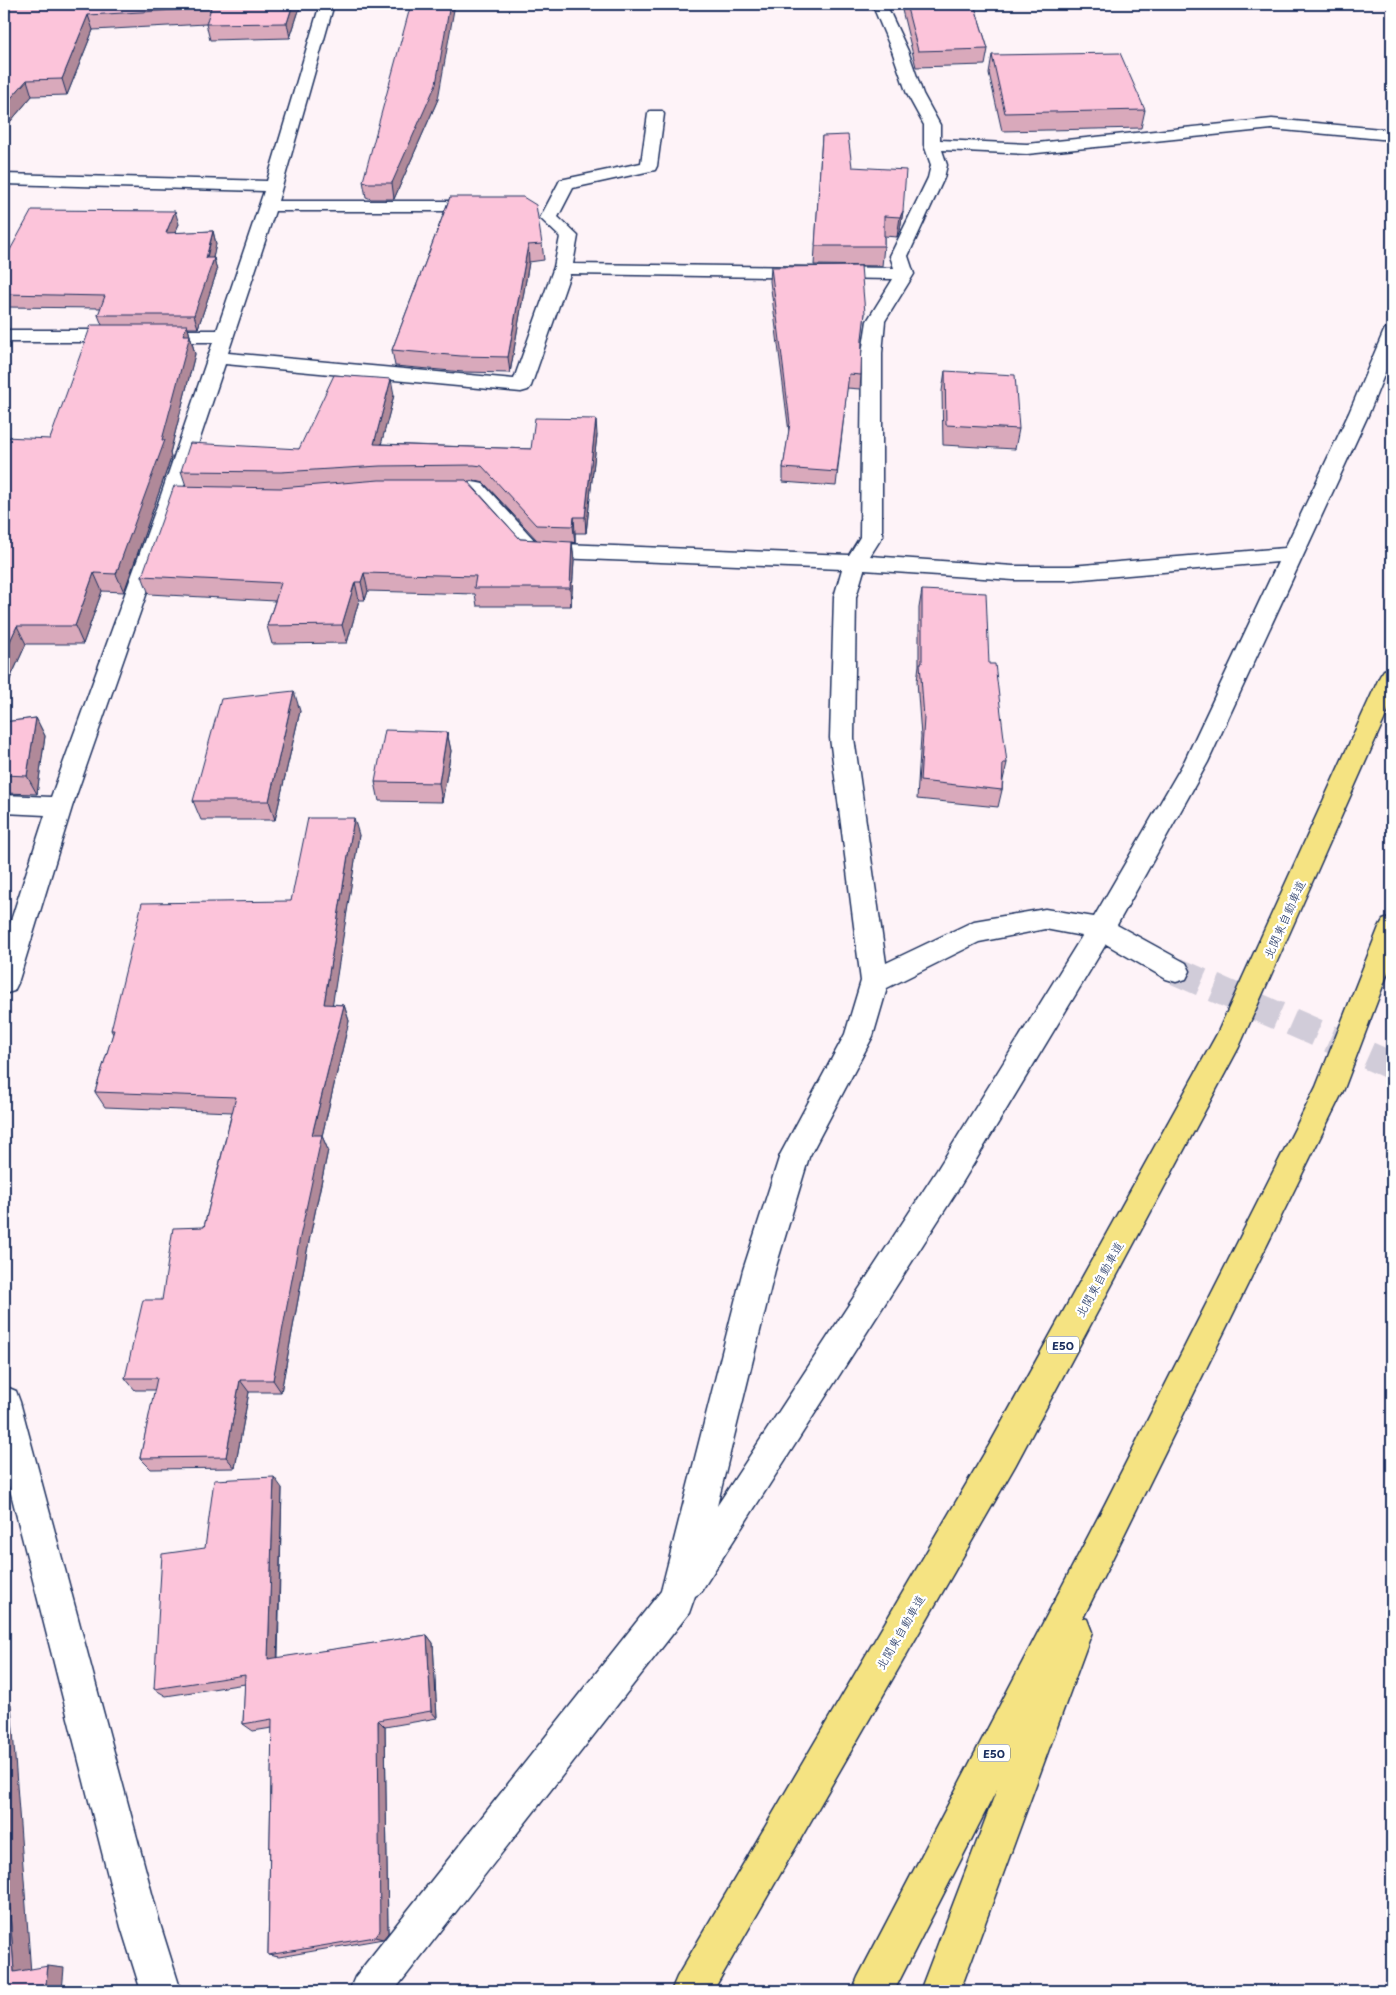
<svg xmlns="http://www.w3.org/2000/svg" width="1396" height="1995" font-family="'Playpen Sans','Klee One',sans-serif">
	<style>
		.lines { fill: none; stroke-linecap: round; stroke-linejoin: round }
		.minor-tunnel { stroke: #d1ccd9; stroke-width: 28; stroke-dasharray: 28 14; stroke-linecap: butt }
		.minor-casing { stroke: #1b2f5e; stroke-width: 3 }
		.highway-casing { stroke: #1b2f5e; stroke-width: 3 }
		.minor { fill: #fff; fill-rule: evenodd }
		.highway { fill: #f5e382; fill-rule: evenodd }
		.wall { fill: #d9a9bb; stroke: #1b2f5e; fill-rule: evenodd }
		.shaded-wall { fill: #b08999; stroke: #1b2f5e }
		.building { fill: #fcc4da; stroke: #1b2f5e }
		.labels { text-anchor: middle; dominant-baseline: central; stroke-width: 4.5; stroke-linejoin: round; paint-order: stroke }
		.shield { fill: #fff; stroke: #5f6d8e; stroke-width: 1 }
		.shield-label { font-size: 11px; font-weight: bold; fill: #1b2f5e }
		.street-label { font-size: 12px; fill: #1b2f5e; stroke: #fff }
	</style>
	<rect width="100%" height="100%" fill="#fef3f8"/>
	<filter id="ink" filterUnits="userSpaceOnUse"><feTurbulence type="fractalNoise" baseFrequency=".02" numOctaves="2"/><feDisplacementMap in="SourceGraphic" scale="10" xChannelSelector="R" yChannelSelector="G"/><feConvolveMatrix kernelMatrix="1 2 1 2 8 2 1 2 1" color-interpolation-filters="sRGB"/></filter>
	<g filter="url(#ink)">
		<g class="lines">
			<path class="minor-tunnel" d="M 1176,971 L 1392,1066"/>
			<g class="minor-casing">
				<path id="minor" d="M 320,4 L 334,4 L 278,201 L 483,201 L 489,202 L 492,206 L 489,210 L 483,211 L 275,211 L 228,353 L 514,379 L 554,267 L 560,237 L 540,218 L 558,184 L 560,180 L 641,163 L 648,114 L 650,111 L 662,111 L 664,114 L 657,166 L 655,170 L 573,188 L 558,217 L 578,236 L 573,264 L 894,268 L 890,256 L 928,178 L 931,165 L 924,145 L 924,125 L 907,94 L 892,51 L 872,4 L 886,4 L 908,51 L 923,94 L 940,125 L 940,140 L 1027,144 L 1272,119 L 1392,130 L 1392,140 L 1272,129 L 1027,154 L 942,150 L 947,165 L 944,178 L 908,256 L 914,274 L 885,321 L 882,353 L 882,537 L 870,556 L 1013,566 L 1071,566 L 1285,548 L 1349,413 L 1383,333 L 1385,329 L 1392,327 L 1392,355 L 1369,413 L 1208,762 L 1117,925 L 1186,963 L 1190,971 L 1186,979 L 1176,982 L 1166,979 L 1106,944 L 959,1188 L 700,1593 L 695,1596 L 689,1613 L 394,1991 L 349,1991 L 355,1977 L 661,1591 L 743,1270 L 780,1155 L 845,1034 L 861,981 L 830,738 L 834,597 L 842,569 L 531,557 L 523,555 L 470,495 L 437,495 L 430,494 L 427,489 L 430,484 C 445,480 468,480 483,484 L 537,543 L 849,555 L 860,537 L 862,353 L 867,321 L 893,279 L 570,274 L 531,386 L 528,390 L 521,392 L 225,364 L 181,495 L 72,807 L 18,983 L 14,991 L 4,994 L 4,942 L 45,815 L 4,813 L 4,795 L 51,797 L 161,495 L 213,342 L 4,342 L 4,330 L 217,330 L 264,191 L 4,184 L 4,174 L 267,181 ZM 1278,562 L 1184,762 L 1094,917 L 1045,909 L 974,921 L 886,963 L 854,738 L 856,597 L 864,570 L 1013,580 L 1071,580 ZM 1045,929 L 1082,936 L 937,1170 L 717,1506 L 775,1270 L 809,1157 L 873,1036 L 887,988 L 979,942 Z
					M 4,1386 L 16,1391 L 20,1402 L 161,1927 L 181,1991 L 141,1991 L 121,1927 L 4,1466 Z"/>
			</g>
			<g class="highway-casing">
				<path id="highway" d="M 1392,668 L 1392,702 L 1239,1047 L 1015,1466 L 713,1991 L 671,1991 L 677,1977 L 991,1442 L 1217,1034 L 1380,676 L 1384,670 Z
					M 1392,917 L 1392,962 L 1344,1089 L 1083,1618 L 1087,1619 L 1092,1632 L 960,1991 L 920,1991 L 997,1789 L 894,1991 L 852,1991 L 858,1977 L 1105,1504 L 1316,1087 L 1379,927 L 1383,920 Z"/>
			</g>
			<use href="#minor" class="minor"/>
			<use href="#highway" class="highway"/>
		</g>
		<path class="wall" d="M 4,4 L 301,4 L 290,38 L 210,40 L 206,24 L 93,30 L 67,95 L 32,96 L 4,129 Z
			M 901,4 L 974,4 L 988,49 L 985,65 L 916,67 L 901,6 Z
			M 992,55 L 1145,110 L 1141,128 L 1002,131 L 989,73 Z
			M 438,99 L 394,199 L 371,199 L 366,197 L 363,181 Z
			M 822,136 L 852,167 L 903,211 L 900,230 L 897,237 L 884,236 L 884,246 L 882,266 L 814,265 Z
			M 450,197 L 542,244 L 544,260 L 529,262 L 510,373 L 463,372 L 395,366 L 392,350 Z
			M 179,224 L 175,233 L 213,231 L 216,244 L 213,258 L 214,258 L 217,271 L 198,328 L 188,328 L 195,354 L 170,453 L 171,458 L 124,592 L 102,591 L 83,644 L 26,644 L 4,692 L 50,439 L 102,325 L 98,315 L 101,308 L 4,307 L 4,261 Z
			M 771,267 L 865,313 L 861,344 L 861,375 L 860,389 L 847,388 L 836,486 L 783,482 L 783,468 L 789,432 L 770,281 Z
			M 945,371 L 1019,429 L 1015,449 L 943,445 L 942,391 Z
			M 394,395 L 381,444 L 531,449 L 597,435 L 586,533 L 575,533 L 575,543 L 572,542 L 574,561 L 571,606 L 477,606 L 475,594 L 368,591 L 365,600 L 359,600 L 347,643 L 272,644 L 267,626 L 275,601 L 149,594 L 142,576 L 186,486 L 181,471 L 299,449 ZM 468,481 L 476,481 L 484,483 L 537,540 L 520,539 Z
			M 922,590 L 1007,763 L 1003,780 L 1002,790 L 998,807 L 917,799 L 921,736 L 917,681 L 919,665 L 919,608 Z
			M 300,711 L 275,820 L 201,820 L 193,801 Z
			M 36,718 L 45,736 L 37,794 L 4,793 L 4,794 L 4,722 Z
			M 447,732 L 451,751 L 442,802 L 379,801 L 375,782 Z
			M 359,835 L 332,1004 L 344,1005 L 349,1021 L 322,1136 L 328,1150 L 307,1251 L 281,1392 L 249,1392 L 235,1468 L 151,1469 L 140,1458 L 155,1390 L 135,1390 L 125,1378 L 162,1300 L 204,1227 L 232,1112 L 105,1107 L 95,1092 L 113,1034 L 111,1030 L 291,901 Z
			M 282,1488 L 278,1658 L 427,1635 L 433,1643 L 437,1718 L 385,1727 L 388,1933 L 383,1939 L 279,1957 L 268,1955 L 272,1728 L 253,1731 L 243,1724 L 245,1684 L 166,1696 L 154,1689 L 205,1548 Z"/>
		<path class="shaded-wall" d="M 293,4 L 301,4 L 290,38 L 287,23 Z
			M 450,4 L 455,4 L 438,99 L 394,199 L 392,183 Z
			M 88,15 L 93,30 L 67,95 L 62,79 Z
			M 27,80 L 32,96 L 4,129 L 4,106 Z
			M 175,211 L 179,224 L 169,246 L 166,233 Z
			M 903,211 L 900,230 L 897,237 L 900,217 Z
			M 213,231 L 216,244 L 211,267 L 214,258 L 217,271 L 198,328 L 194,315 Z
			M 528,245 L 529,262 L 510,373 L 508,357 Z
			M 187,325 L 195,354 L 170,453 L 171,458 L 124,592 L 116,574 L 162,440 L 183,335 Z
			M 391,379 L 394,395 L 377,460 L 374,444 Z
			M 596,419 L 597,435 L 586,533 L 585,517 Z
			M 574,517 L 575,533 L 575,543 L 573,526 Z
			M 572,542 L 574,561 L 571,606 L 570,588 Z
			M 94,573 L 102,591 L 83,644 L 75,626 Z
			M 364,573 L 368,591 L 365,600 L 361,582 Z
			M 355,582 L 359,600 L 347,643 L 342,625 Z
			M 17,626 L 26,644 L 4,692 L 4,654 Z
			M 294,691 L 300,711 L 275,820 L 269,801 Z
			M 36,718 L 45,736 L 37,794 L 27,776 Z
			M 447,732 L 451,751 L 442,802 L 439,783 Z
			M 354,818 L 359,835 L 330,1020 L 324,1004 Z
			M 344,1005 L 349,1021 L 322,1136 L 328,1150 L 307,1251 L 281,1392 L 273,1380 L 312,1135 Z
			M 240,1380 L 249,1392 L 235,1468 L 226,1457 Z
			M 274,1477 L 282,1488 L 277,1667 L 268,1659 Z
			M 427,1635 L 433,1643 L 437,1718 L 431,1711 Z
			M 4,1701 L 11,1704 L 31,1973 L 14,1972 L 4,1825 Z
			M 378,1720 L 385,1727 L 388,1933 L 383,1939 L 375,1937 Z
			M 48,1966 L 64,1968 L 62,1991 L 45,1991 Z"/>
		<path class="building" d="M 4,4 L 293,4 L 287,23 L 206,24 L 211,8 L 88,15 L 62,79 L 27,80 L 4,106 Z
			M 411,4 L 450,4 L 436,84 L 392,183 L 368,183 L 363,181 Z
			M 906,4 L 974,4 L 988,49 L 918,51 Z
			M 1120,53 L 1145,110 L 1005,113 L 992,55 Z
			M 848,135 L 852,167 L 906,170 L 903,211 L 900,217 L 884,216 L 884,246 L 815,246 L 822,136 Z
			M 450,197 L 523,197 L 536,205 L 542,244 L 528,245 L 508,357 L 461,356 L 392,350 Z
			M 32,210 L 175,211 L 166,233 L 213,231 L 206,258 L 214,258 L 194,315 L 98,315 L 105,296 L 4,294 L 4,261 Z
			M 861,266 L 865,313 L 862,339 L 861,375 L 849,374 L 837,472 L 783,468 L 790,423 L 771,267 Z
			M 91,325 L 187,325 L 183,335 L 190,335 L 162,440 L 165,440 L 116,574 L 94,573 L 75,626 L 17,626 L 4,654 L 4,437 L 50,439 Z
			M 945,371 L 1015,375 L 1019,429 L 946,425 Z
			M 334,375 L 391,379 L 374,444 L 531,449 L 535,418 L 596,419 L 585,517 L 574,517 L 573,526 L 536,525 L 482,466 L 474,465 L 380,466 L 281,472 L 181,471 L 190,443 L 299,449 Z
			M 379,480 L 466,480 L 520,539 L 572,542 L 570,588 L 474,588 L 476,576 L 364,573 L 361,582 L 355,582 L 342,625 L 267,626 L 281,583 L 142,576 L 174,486 L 280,488 Z
			M 922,590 L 986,593 L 989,664 L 995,664 L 1007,763 L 1003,763 L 1002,790 L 920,781 L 924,718 L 920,663 L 922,663 Z
			M 294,691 L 269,801 L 193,801 L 221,699 Z
			M 36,718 L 27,776 L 4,775 L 4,722 Z
			M 385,730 L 447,732 L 439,783 L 375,782 Z
			M 308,818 L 354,818 L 324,1004 L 344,1005 L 312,1135 L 322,1135 L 300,1237 L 273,1380 L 240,1380 L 226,1457 L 140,1458 L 157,1378 L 125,1378 L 143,1300 L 162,1300 L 173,1228 L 204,1227 L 236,1097 L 95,1092 L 114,1030 L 111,1030 L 142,903 L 291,901 Z
			M 274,1477 L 268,1659 L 427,1635 L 431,1711 L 378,1720 L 380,1930 L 375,1937 L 268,1955 L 272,1719 L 243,1724 L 245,1675 L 154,1689 L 162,1554 L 205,1548 L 214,1480 Z
			M 4,1825 L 14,1972 L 48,1966 L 45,1991 L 4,1991 Z"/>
	</g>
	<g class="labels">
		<g class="shield">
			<rect x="1047" y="1336.5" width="32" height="17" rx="4"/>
			<rect x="978" y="1744.5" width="32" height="17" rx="4"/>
		</g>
		<g class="shield-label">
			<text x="1063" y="1345">E50</text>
			<text x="994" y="1753">E50</text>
		</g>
		<g class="street-label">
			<text transform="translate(1284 919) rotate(-66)">北関東自動車道</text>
			<text transform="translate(1099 1279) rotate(-61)">北関東自動車道</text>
			<text transform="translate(900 1632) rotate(-60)">北関東自動車道</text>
		</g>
	</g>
	<rect width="1396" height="1995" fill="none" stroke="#fff" stroke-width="20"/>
	<rect x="10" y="10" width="1376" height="1975" fill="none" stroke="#1b2f5e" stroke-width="2" filter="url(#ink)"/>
</svg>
